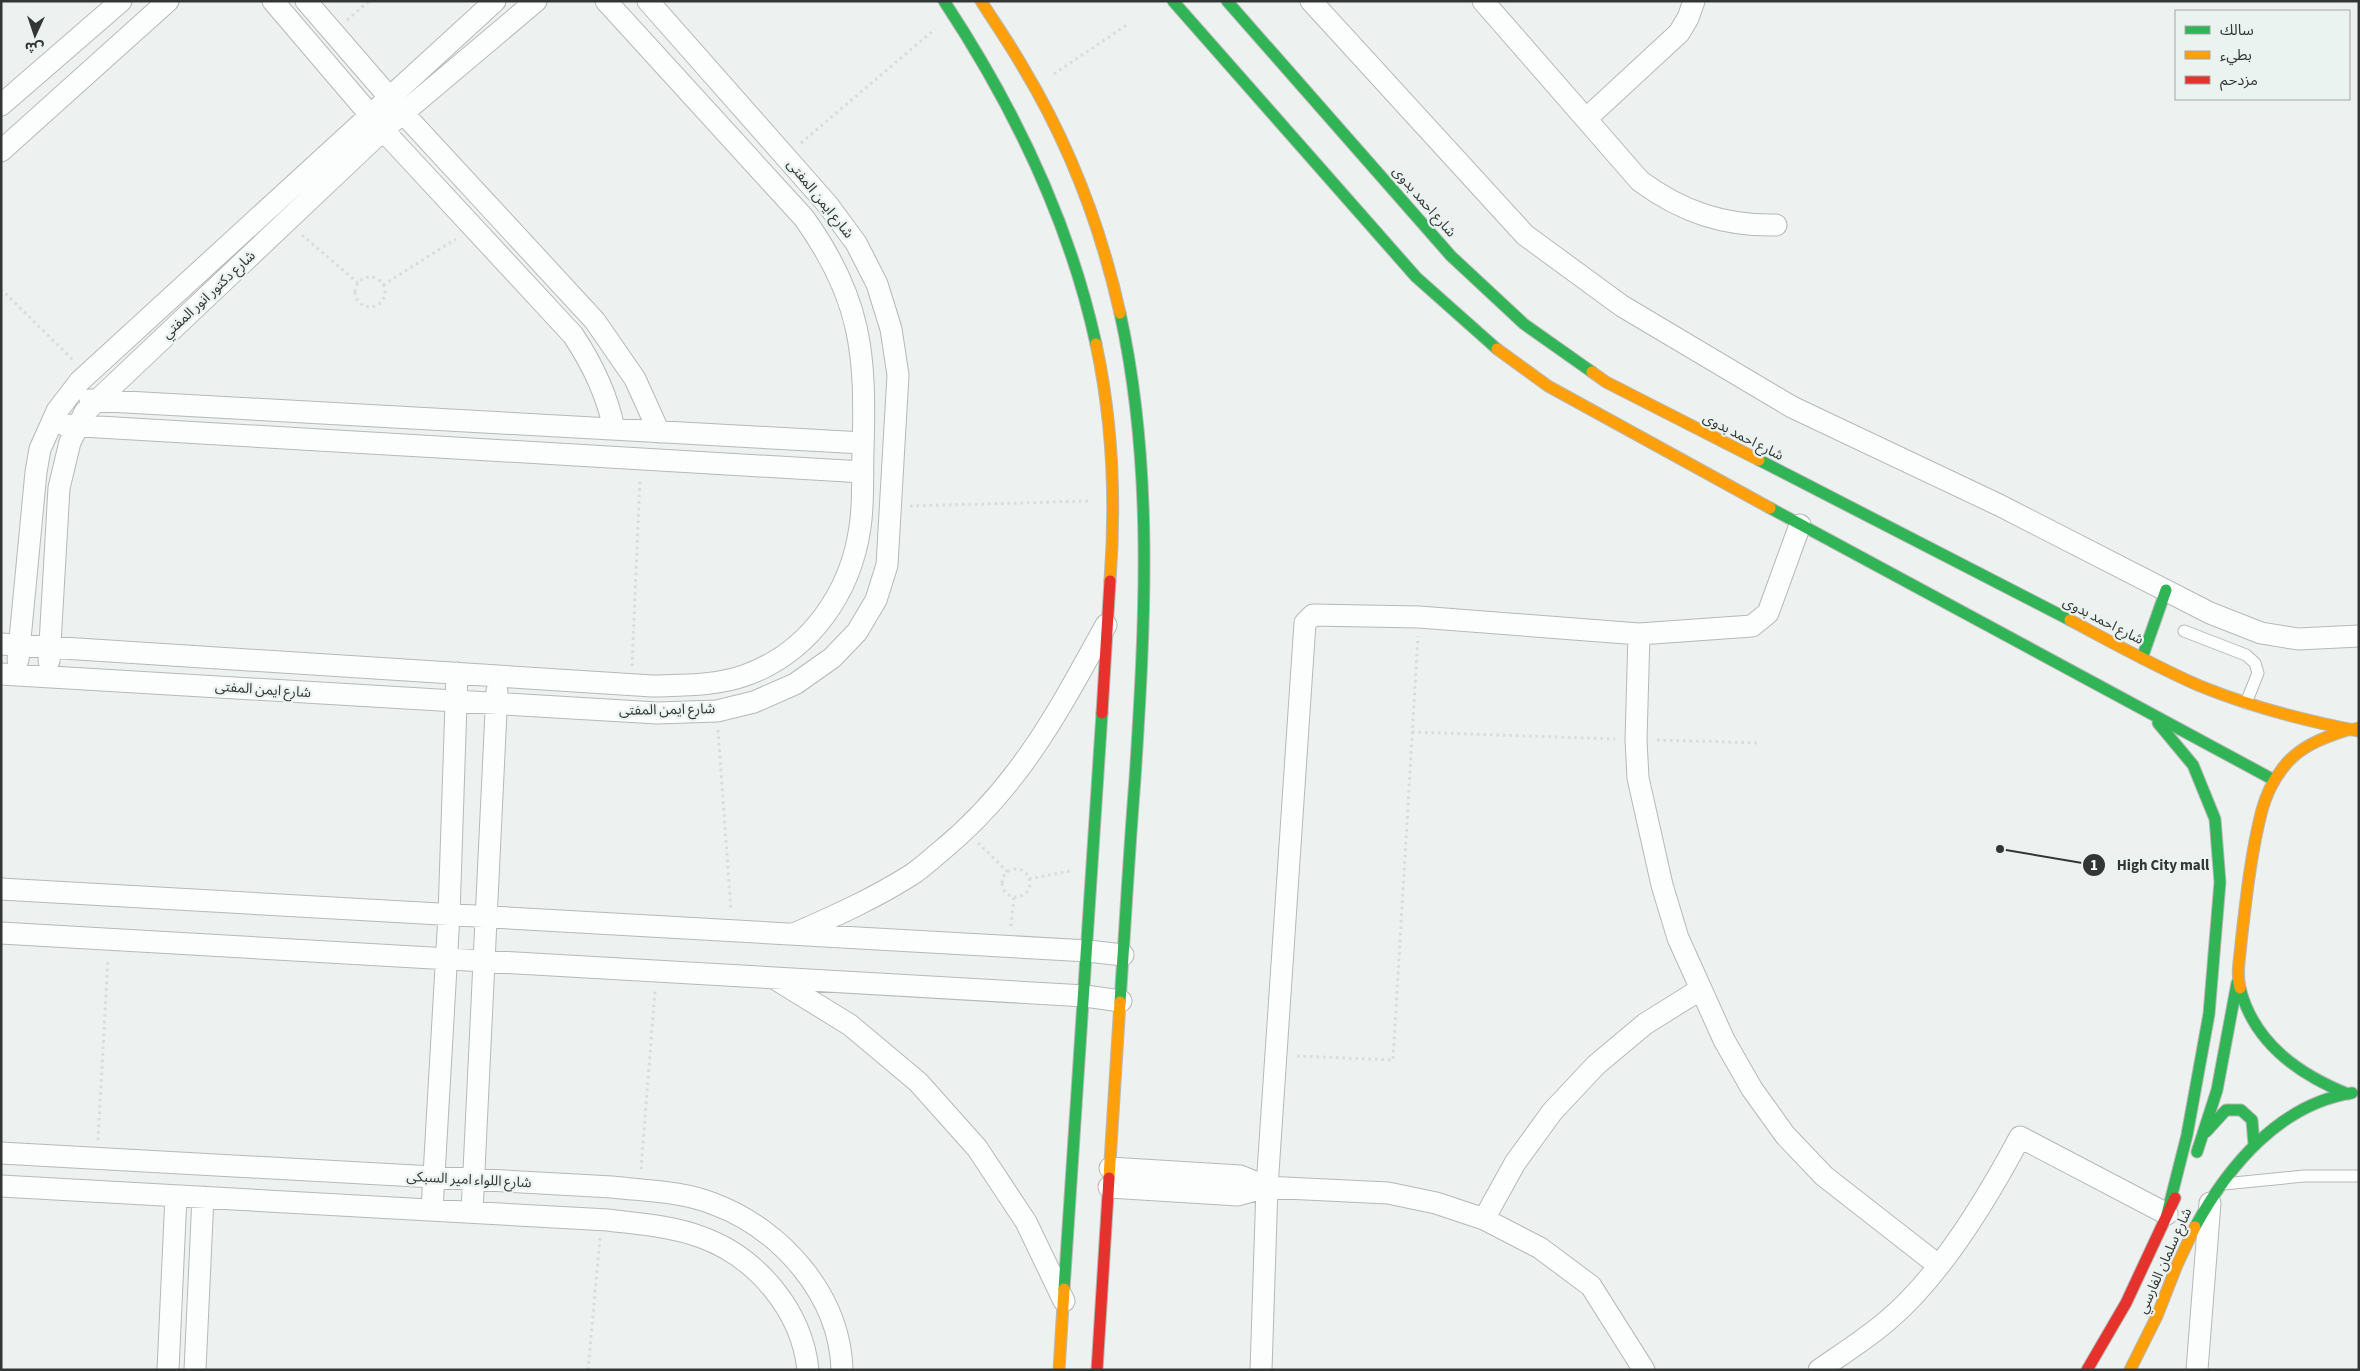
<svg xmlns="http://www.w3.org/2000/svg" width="2360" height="1371" font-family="'Source Sans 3','Noto Sans Arabic',sans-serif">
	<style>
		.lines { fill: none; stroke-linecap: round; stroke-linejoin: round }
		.lane-casing { stroke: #b6b9b8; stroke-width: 13 }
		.street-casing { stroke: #b6b9b8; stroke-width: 23 }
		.fast-casing { stroke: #b6b9b8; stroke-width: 13 }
		.slow-casing { stroke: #b6b9b8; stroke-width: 13 }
		.jam-casing { stroke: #b6b9b8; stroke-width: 13 }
		.path { stroke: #dadcdc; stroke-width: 3; stroke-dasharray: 2.5 4; stroke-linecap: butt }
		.lane { stroke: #fcfdfd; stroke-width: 11 }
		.street { stroke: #fcfdfd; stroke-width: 21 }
		.fast { stroke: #30b455; stroke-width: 11 }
		.slow { stroke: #ff9f0a; stroke-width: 11 }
		.jam { stroke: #e5322d; stroke-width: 11 }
		.labels { text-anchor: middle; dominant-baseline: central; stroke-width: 4.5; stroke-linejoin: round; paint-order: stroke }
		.street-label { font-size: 14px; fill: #323635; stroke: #ebf3f1 }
		.leader { fill: none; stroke: #323635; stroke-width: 2 }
		.callout-dot { fill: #323635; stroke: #ebf3f1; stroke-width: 2 }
		.mark-label { font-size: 15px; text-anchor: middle; font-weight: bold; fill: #fff }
		.callout-label { font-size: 15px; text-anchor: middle; font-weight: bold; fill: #323635; stroke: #ebf3f1; stroke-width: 4.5; stroke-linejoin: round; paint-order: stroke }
	</style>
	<rect width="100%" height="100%" fill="#edf1f0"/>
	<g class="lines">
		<g class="lane-casing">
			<path id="lane" d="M 2184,631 L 2246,655 L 2255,663 L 2258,673 L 2246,703
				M 2224,1184 L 2304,1176 L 2359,1176"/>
		</g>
		<g class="street-casing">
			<path id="street" d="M 273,1 L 383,130 L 573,335 C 593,365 607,394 614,429
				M 306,1 L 403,113 L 595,321 L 635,379 L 659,432
				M 1311,1 L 1525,235 L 1622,306 L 1792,407 L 1999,505 L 2210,613 L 2261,633 L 2298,639 L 2359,636
				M 1483,1 L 1640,181 C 1682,212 1724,226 1776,225
				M 1,105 L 121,1
				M 1587,118 L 1679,33 L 1688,18 L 1694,1
				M 1,151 L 168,1
				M 90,400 L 863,443
				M 65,425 L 863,472
				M 1639,634 L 1636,740 L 1638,778 L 1662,885 L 1678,938 L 1724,1040 L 1752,1089 L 1785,1135 L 1824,1176 L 1938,1265
				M 1,644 L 652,686 C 683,685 716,686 746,675 C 810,652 851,592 860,527 C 864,502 862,476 863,451 C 866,354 862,299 804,218 L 606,1
				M 18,660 L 36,472 L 40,449 L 57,411 L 80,381 L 495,1
				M 49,661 L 59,488 L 70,442 L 85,412 L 383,130 L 536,1
				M 1,674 L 657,713 L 717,711 L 754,702 L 795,684 L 832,658 L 857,632 L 876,600 L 887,565 L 898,375 L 891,329 L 877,284 L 856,243 L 828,205 L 648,1
				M 1,889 L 1088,951 L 1123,955
				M 1,933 L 1085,996 L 1121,1001
				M 796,933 C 835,916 875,898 911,875 C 922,868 931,859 941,851 C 1019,787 1058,712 1106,625
				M 777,980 L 850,1025 L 918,1082 L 977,1148 L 1026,1222 L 1064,1301
				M 1,1153 L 612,1187 C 646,1191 682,1191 714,1204 C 781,1229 840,1295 842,1370
				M 1110,1168 L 1240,1176 L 1267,1187
				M 1,1186 L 608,1220 C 639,1224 672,1226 701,1237 C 757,1257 802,1311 808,1370
				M 1109,1187 L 1238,1195 L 1267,1187 L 1388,1193 L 1436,1203 L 1484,1219 L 1540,1248 L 1591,1286 L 1644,1370
				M 432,1210 L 449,915 L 457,673
				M 472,1212 L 497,691
				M 1484,1219 L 1515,1163 L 1552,1112 L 1596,1065 L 1645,1024 L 1701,989
				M 168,1370 L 176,1196
				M 195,1370 L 203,1197
				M 1261,1370 L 1267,1187 L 1305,623 L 1313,615 L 1419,617 L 1639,634 L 1752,626 L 1768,613 L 1800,525
				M 1819,1370 C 1842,1354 1866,1339 1887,1321 C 1941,1276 1987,1199 2020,1137 L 2167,1214
				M 2197,1370 L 2210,1203"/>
		</g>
		<g class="fast-casing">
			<path id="fast" d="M 944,1 C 1014,107 1069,220 1096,344
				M 1173,1 L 1416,277 L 1497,349
				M 1227,1 L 1451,256 L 1524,324 L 1592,372
				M 1120,313 C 1154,467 1145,624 1135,779 C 1129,854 1125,928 1120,1002
				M 1759,460 L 2070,620
				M 1770,508 L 2274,780
				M 2142,658 L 2166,590
				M 2158,723 L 2193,765 L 2215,819 L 2220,882 L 2209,1014 L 2187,1135 L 2167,1214
				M 2240,988 C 2254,1043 2298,1074 2348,1094
				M 2206,1132 L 2226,1110 L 2241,1110 L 2252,1120 L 2254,1145
				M 2197,1152 L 2217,1090 L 2237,983
				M 2195,1227 C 2228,1166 2280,1104 2352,1093
				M 1064,1289 L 1102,713"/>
		</g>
		<g class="slow-casing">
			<path id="slow" d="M 981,1 C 995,23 1011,46 1024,69 C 1069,144 1101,228 1120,313
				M 1096,344 C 1113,423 1116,501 1110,581
				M 1497,349 L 1548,386 L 1770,508
				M 1592,372 L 1606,382 L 1759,460
				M 2070,620 C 2113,643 2156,667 2200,686 C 2252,707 2305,721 2359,731
				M 2349,730 L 2359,728
				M 2240,988 C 2236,972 2240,959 2241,943 C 2246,899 2251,852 2262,810 C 2266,795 2273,781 2282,769 C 2298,747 2322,738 2347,730
				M 1109,1178 L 1120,1002
				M 1059,1370 L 1064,1289
				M 2130,1370 L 2157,1316 L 2177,1265 L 2195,1227"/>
		</g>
		<g class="jam-casing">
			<path id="jam" d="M 1102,713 L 1110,581
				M 1097,1370 L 1109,1178
				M 2087,1370 L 2126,1303 L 2175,1198"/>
		</g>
		<path class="path" d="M 347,20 L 369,1
			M 1054,74 L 1128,24
			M 801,143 L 935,29
			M 302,235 L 358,283
			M355 292a15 15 0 1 1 30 0a15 15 0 1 1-30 0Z
			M 383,285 L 456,239
			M 1,289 L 73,360
			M 910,506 L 1091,501
			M 632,666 L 640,478
			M 718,730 L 731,911
			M 1412,732 L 1615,739
			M 1657,740 L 1761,743
			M 978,843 L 1008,872
			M1002 883a14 14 0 1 1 28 0a14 14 0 1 1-28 0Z
			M 1029,879 L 1070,871
			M 1011,926 L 1014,897
			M 1297,1056 L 1393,1060 L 1418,636
			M 98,1140 L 108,959
			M 641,1169 L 655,991
			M 588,1370 L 600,1238"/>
		<use href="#lane" class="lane"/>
		<use href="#street" class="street"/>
		<use href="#fast" class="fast"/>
		<use href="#slow" class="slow"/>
		<use href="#jam" class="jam"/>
	</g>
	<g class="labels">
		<g class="street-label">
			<text transform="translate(820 199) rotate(51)">شارع ايمن المفتى</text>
			<text transform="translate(1424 202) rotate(49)">شارع احمد بدوى</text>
			<text transform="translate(209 295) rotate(-43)">شارع دكتور انور المفتي</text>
			<text transform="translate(1743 437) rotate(27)">شارع احمد بدوى</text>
			<text transform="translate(2103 621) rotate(27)">شارع احمد بدوى</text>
			<text transform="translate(263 690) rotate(4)">شارع ايمن المفتى</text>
			<text transform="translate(667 710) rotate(-1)">شارع ايمن المفتى</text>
			<text transform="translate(469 1180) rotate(3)">شارع اللواء امير السبكى</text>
			<text transform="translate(2165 1261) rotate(-66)">شارع سلمان الفارسي</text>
		</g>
	</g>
	<path class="leader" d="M2000 849L2094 865"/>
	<g class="callout-dot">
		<circle cx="2000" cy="849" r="5"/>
		<circle cx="2094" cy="865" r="12"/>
	</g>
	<g class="mark-label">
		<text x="2094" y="870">1</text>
	</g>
	<g class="callout-label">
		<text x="2163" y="870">High City mall</text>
	</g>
	<rect width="2360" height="1371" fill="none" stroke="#323635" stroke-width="5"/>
	<rect x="2175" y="10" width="175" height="90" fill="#ebf3f1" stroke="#a1a7a6"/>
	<rect x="2185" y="26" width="25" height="8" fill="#30b455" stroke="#a1a7a6"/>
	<text x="2220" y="35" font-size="15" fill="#323635">سالك</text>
	<rect x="2185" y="51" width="25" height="8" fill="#ff9f0a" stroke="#a1a7a6"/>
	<text x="2220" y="60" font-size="15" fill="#323635">بطيء</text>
	<rect x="2185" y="76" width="25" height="8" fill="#e5322d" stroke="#a1a7a6"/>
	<text x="2220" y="85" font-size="15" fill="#323635">مزدحم</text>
	<g transform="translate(35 35) rotate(183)" stroke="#ebf3f1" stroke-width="4" paint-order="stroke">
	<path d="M0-4L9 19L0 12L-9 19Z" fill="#323635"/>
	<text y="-8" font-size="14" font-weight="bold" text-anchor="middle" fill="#323635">ش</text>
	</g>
</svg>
